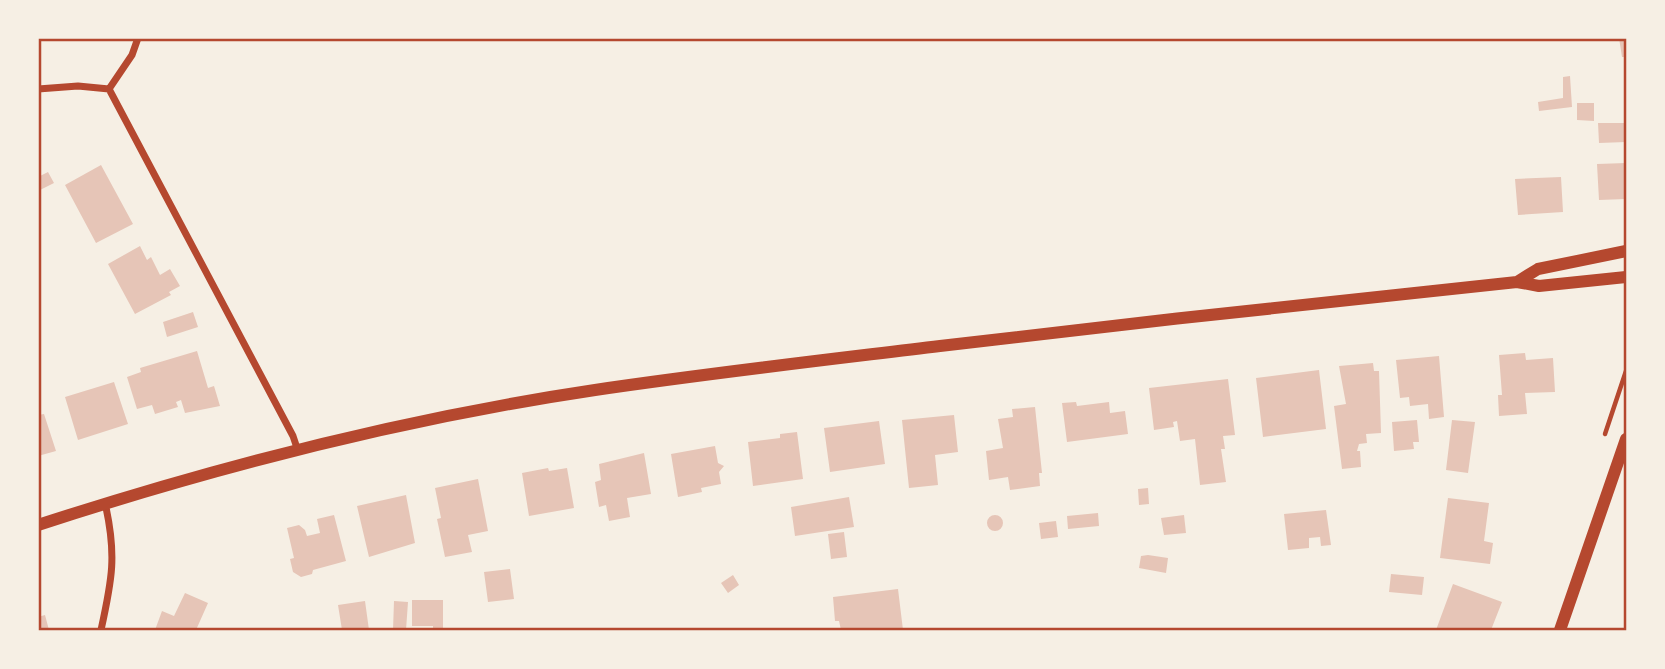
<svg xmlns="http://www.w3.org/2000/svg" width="1665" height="669" font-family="Overpass,sans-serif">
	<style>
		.building { fill: #e6c5b7 }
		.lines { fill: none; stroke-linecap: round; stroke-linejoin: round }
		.path { stroke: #b5482f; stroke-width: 4.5 }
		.minor { stroke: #b5482f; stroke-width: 7 }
		.tertiary { stroke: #b5482f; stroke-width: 12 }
		.neatline { fill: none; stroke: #b5482f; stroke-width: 2.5 }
	</style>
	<rect width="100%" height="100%" fill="#f6efe4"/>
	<path class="building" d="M 1619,38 L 1626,38 L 1626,57 L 1622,57 Z
		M 1570,76 L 1572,107 L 1539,111 L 1538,102 L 1563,98 L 1563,77 Z
		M 1577,103 L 1594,103 L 1594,121 L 1577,120 Z
		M 1598,123 L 1626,123 L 1626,142 L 1599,143 Z
		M 1626,163 L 1626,199 L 1599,200 L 1597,164 Z
		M 101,165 L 133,224 L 96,243 L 65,185 Z
		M 48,172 L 54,183 L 38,191 L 38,177 Z
		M 1561,177 L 1563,212 L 1518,215 L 1515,179 Z
		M 140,246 L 147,260 L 151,257 L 160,275 L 170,269 L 180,286 L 169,292 L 171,295 L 135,314 L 108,264 Z
		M 193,312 L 198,327 L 167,337 L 163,322 Z
		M 197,351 L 208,388 L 214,386 L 220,406 L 185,413 L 181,400 L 176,402 L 178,407 L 155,414 L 152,405 L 137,409 L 127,377 L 141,372 L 140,368 Z
		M 1525,353 L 1526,360 L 1553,358 L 1555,392 L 1525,393 L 1527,414 L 1499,416 L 1498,395 L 1502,395 L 1499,355 Z
		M 1439,356 L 1444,417 L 1429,419 L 1428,404 L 1410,406 L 1409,397 L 1400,398 L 1396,360 Z
		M 1373,363 L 1374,371 L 1379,371 L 1381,433 L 1366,434 L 1367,443 L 1359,444 L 1357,451 L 1360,451 L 1361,467 L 1342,469 L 1334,406 L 1346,404 L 1339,366 Z
		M 1319,370 L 1326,429 L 1263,437 L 1256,378 Z
		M 1228,379 L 1235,435 L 1223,436 L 1225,449 L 1221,449 L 1226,482 L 1200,485 L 1195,439 L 1180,441 L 1177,421 L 1173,422 L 1174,427 L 1154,430 L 1149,388 Z
		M 114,382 L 128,424 L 78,440 L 65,397 Z
		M 1076,402 L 1077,406 L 1109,402 L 1110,413 L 1125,411 L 1128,434 L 1067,442 L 1062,403 Z
		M 1035,407 L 1042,473 L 1039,473 L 1040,486 L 1010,490 L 1008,477 L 989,480 L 986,451 L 1003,448 L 998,419 L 1013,417 L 1012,409 Z
		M 44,414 L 56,451 L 38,456 L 38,415 Z
		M 954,415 L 958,452 L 935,455 L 938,485 L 909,488 L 902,420 Z
		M 1417,420 L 1419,442 L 1413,442 L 1414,449 L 1394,451 L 1392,422 Z
		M 1452,420 L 1475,422 L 1468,473 L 1446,470 Z
		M 879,421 L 885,464 L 830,472 L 824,428 Z
		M 797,432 L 803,479 L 753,486 L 748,442 L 780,438 L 780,434 Z
		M 715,446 L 718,463 L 724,466 L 719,472 L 721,484 L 701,488 L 702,492 L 678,497 L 671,454 Z
		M 644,453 L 651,494 L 627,498 L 630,517 L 609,521 L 606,505 L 599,507 L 595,482 L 601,480 L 599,464 Z
		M 548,468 L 549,471 L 567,468 L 574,508 L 529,516 L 522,473 Z
		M 478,479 L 488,531 L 468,535 L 472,552 L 445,557 L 437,519 L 441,518 L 435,488 Z
		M 1148,488 L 1149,504 L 1139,505 L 1138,489 Z
		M 406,495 L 415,543 L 369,557 L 357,506 Z
		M 849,497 L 854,527 L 795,536 L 791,507 Z
		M 1448,498 L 1489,503 L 1484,541 L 1493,543 L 1490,564 L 1440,558 Z
		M 1326,510 L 1331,545 L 1321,546 L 1320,537 L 1309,538 L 1309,548 L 1288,550 L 1284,514 Z
		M 1098,513 L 1099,526 L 1068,529 L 1067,516 Z
		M987 523a8 8 0 1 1 16 0a8 8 0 1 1-16 0Z
		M 334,515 L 346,561 L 313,570 L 312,574 L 301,577 L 293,572 L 290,559 L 294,558 L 287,528 L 299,525 L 305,530 L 307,536 L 320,533 L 317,519 Z
		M 1184,515 L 1186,533 L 1164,535 L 1161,518 Z
		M 1056,521 L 1058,537 L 1041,539 L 1039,523 Z
		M 844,532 L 847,557 L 831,559 L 828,534 Z
		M 1148,555 L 1168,558 L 1166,573 L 1139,568 L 1141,556 Z
		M 510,569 L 514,599 L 488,602 L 484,572 Z
		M 1391,574 L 1424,577 L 1422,595 L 1389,592 Z
		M 733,575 L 739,585 L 728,593 L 721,583 Z
		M 1453,584 L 1502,602 L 1491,630 L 1436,630 Z
		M 898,589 L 903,630 L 841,630 L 839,621 L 835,621 L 833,597 Z
		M 185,593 L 208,603 L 196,630 L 155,630 L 162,611 L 174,616 Z
		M 412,600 L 443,600 L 443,630 L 433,630 L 433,626 L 412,626 Z
		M 365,601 L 369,630 L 342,630 L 338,605 Z
		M 394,601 L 408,602 L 406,630 L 393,630 Z
		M 45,615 L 49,630 L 38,630 L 38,617 Z"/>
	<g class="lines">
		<path class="path" d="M 1605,434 L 1626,371"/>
		<path class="minor" d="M 138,38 L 132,55 L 109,89 L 293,436 L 298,451
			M 38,89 L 78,86 L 109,89
			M 101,630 C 112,580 117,555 105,503"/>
		<path class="tertiary" d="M 1517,282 L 1538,269 L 1626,251
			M 38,525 C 219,466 407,418 595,390 C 710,373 825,360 940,346 C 1132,323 1325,302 1517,282 L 1539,286 L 1626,277
			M 1560,630 L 1626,439"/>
	</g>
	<rect width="1665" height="669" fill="none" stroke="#f6efe4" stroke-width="80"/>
	<rect x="40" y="40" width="1585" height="589" class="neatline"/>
</svg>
